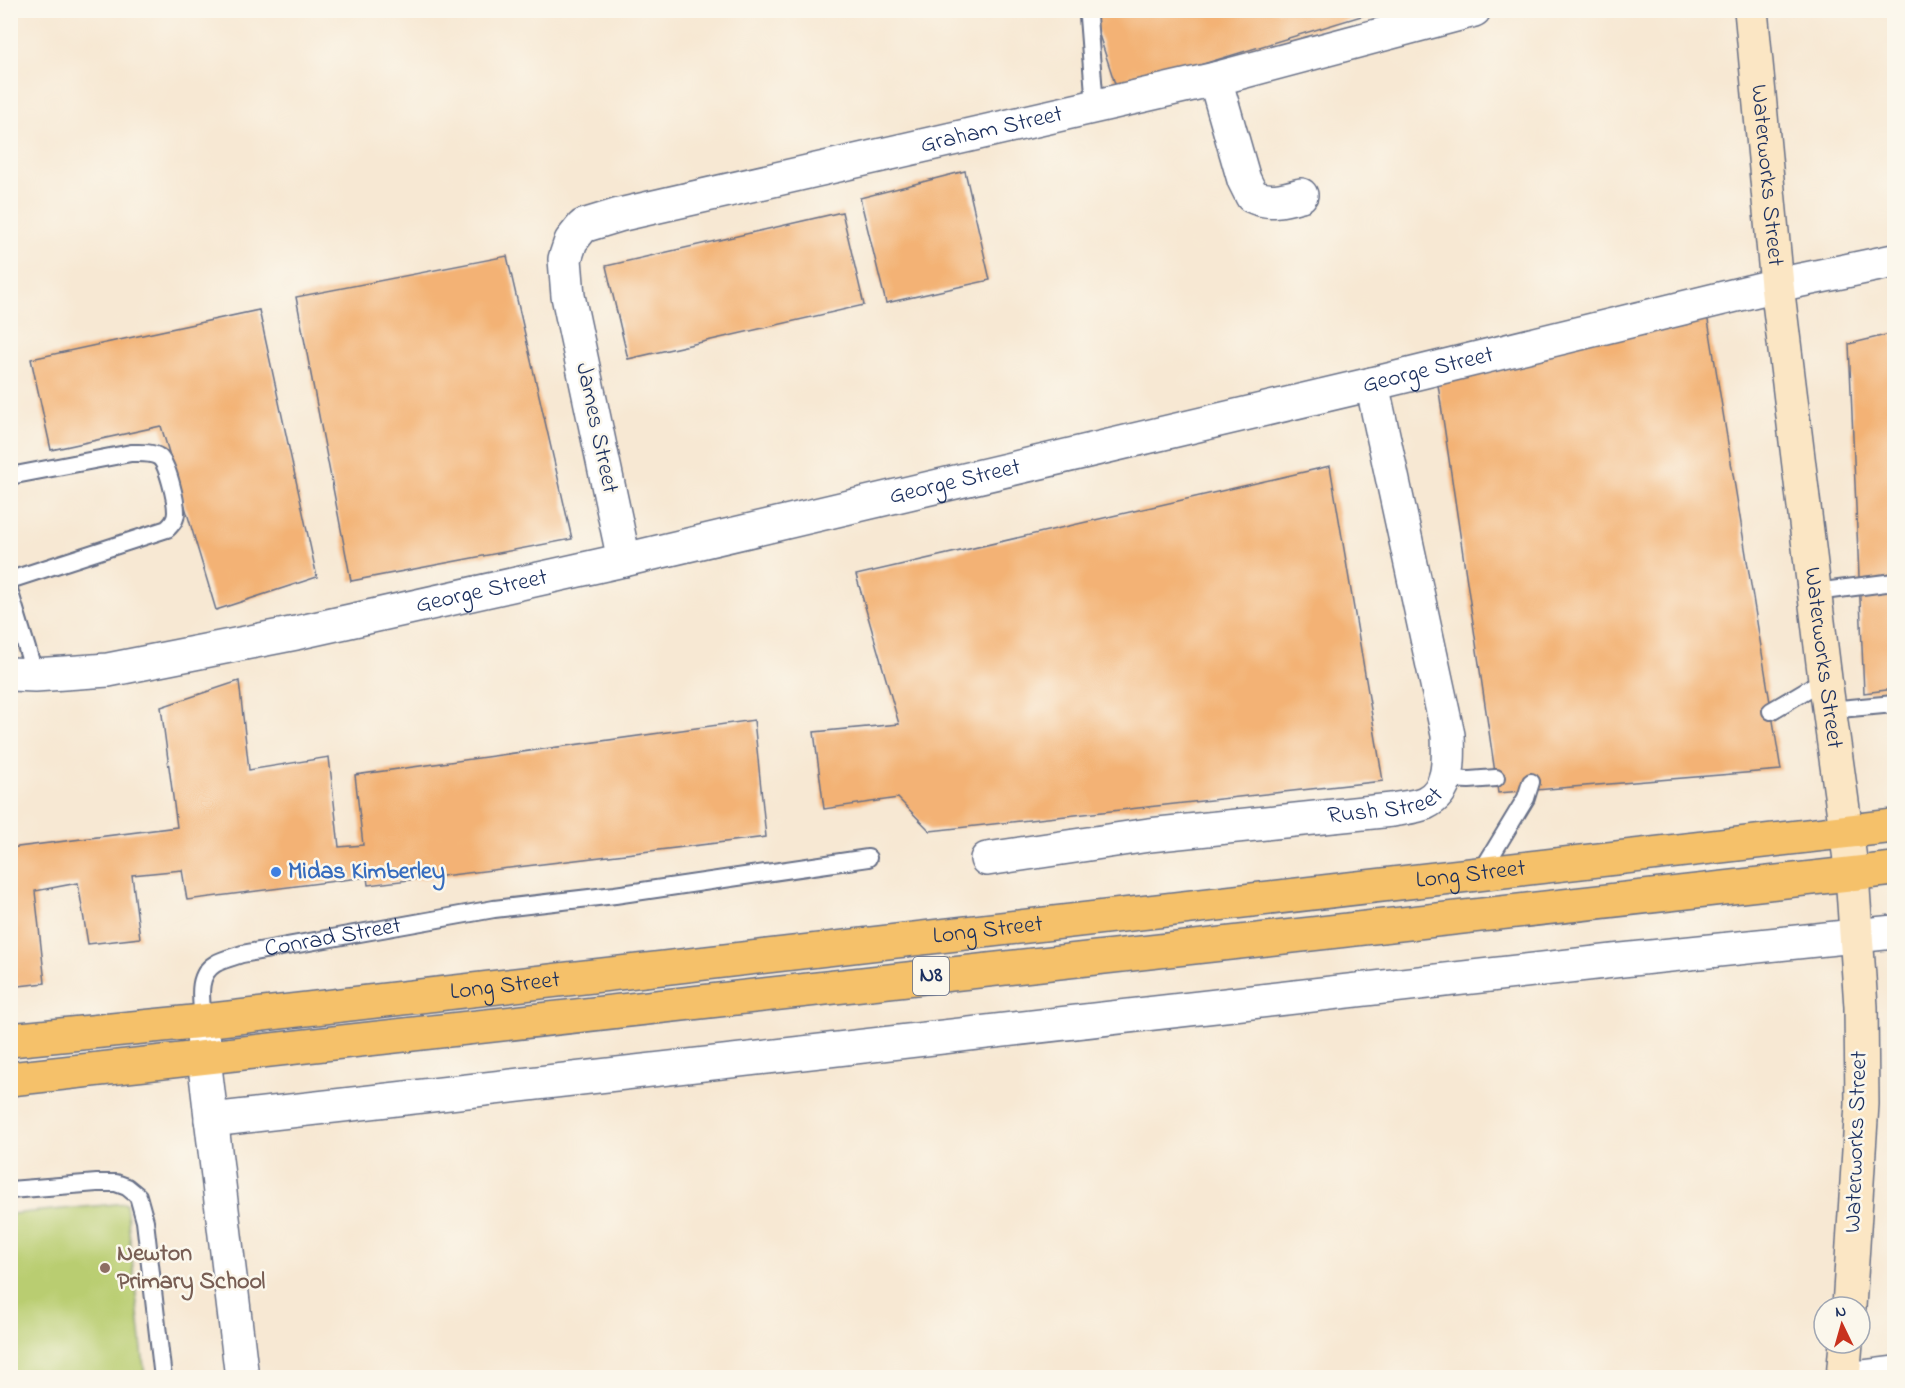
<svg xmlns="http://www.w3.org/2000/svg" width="1905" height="1388" font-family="'Indie Flower',sans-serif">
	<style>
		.grass { fill: #b9cd71; stroke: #6a7e68; stroke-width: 1.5 }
		.building { fill: #f3b274 }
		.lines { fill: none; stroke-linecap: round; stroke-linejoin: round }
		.lane-casing { stroke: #687087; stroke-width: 20 }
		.street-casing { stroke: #687087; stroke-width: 36 }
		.secondary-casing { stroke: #687087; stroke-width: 36 }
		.highway-casing { stroke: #687087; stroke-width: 36 }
		.lane { stroke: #fff; stroke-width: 16 }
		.street { stroke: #fff; stroke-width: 33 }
		.secondary { stroke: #fbe6c4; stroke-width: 33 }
		.highway { stroke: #f5c16b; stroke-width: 33 }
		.shop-dot { fill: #3f7fe0; stroke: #fbf7ec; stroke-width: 2 }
		.education-dot { fill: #8d6e63; stroke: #fbf7ec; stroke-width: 2 }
		.labels { text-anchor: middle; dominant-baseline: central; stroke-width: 5; stroke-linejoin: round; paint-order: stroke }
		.shield { fill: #fbf7ec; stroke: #5e6b89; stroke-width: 1.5 }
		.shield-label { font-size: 22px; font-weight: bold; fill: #1b2f5e }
		.street-label { font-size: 24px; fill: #1b2f5e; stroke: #fbf7ec }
		.shop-label { font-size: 24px; font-weight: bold; fill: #366cbe; stroke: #fbf7ec; text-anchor: start }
		.education-label { font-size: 24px; font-weight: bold; fill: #785e54; stroke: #fbf7ec; text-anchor: start }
	</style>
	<rect width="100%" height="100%" fill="#fbf7ec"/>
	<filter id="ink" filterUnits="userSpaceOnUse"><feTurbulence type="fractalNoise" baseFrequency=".0167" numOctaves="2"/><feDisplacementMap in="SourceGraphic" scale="12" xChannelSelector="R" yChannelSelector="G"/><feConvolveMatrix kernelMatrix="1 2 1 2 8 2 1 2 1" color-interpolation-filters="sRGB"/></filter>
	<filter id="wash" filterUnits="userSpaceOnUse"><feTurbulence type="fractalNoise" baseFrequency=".008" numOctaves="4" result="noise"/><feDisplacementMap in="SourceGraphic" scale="24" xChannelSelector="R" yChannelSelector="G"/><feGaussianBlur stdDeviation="1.35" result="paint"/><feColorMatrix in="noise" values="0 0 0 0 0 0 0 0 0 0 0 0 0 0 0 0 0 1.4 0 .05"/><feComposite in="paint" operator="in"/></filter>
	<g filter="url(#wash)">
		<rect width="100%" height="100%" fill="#f7e8d3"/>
		<path class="grass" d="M 126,1203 L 145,1377 L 11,1377 L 11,1214 Z"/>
		<g id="blocks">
			<path class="building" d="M 1091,10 L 1378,10 L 1378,11 L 1117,90 Z
				M 965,171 L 990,280 L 886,303 L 860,198 Z
				M 842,212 L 864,305 L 628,359 L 606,266 Z
				M 507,256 L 572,539 L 351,581 L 296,297 Z
				M 259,310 L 317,577 L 216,610 L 161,426 L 51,450 L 31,359 Z
				M 1707,314 L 1781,770 L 1498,793 L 1436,371 Z
				M 1894,333 L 1894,689 L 1864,693 L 1849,344 Z
				M 1330,466 L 1383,781 L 930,831 L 898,798 L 824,809 L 814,732 L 899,724 L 856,575 Z
				M 239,681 L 249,770 L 329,757 L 339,847 L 363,845 L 355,775 L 754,720 L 766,837 L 368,885 L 367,877 L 187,900 L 182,870 L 132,875 L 140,938 L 88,944 L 78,883 L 35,891 L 45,983 L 10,987 L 10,848 L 177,827 L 161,707 Z"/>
		</g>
	</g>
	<g filter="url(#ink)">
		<use href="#blocks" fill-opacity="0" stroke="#687087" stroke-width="1.5"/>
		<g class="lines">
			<g class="lane-casing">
				<g id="lane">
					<path d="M 1088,17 L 1095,106"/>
					<path d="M 10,476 L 131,453 C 140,453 152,452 159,457 C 168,464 176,501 176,512 C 176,520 172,524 167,529 L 10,580"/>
					<path d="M 1815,592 L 1894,582"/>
					<path d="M 10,593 L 35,675"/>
					<path d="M 1829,710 L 1894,704"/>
					<path d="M 1771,711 L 1825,679"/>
					<path d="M 1446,779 L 1469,780 L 1496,778"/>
					<path d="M 1480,874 L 1526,798 L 1531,782"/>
					<path id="s1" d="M 203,1021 C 202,1002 195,976 215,964 C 223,959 234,957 242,954 L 494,909 L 615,895 L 868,858"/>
					<path d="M 10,1190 L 97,1183 L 116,1183 L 127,1187 L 138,1196 L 145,1221 L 163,1378"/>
				</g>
			</g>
			<g class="street-casing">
				<g id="street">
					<path d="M 1215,79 L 1244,180 L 1252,196 C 1269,204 1283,200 1301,195"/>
					<path id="s2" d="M 624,560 L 568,296 L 565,259 L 571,241 L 583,226 L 619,215 L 1215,79 L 1474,10"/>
					<path id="s3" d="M 10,674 L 35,675 L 108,670 L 296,633 L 624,560 L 1372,384 L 1777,285 L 1894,261"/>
					<path id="s4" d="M 987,859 L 1149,835 L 1392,810 C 1402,808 1416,807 1425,803 C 1451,791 1449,759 1448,735 L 1372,384"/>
					<path d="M 203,1021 L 204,1058 L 242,1378"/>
					<path d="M 211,1120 L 1622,960 L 1894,932"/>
					<path d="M 1854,1378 L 1894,1373"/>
				</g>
			</g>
			<g class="secondary-casing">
				<g id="secondary">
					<path id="s5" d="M 1751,10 L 1777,285 L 1825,679 L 1852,874 L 1861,1007 L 1862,1104 L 1849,1307"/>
					<path d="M 1843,1378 L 1846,1343"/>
				</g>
			</g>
			<g class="highway-casing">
				<g id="highway">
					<path id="s6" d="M 10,1040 L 203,1021 L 1894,826"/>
					<path d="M 10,1079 L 1894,869"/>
				</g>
			</g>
			<use href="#lane" class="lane"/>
			<use href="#street" class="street"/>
			<use href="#secondary" class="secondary"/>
			<use href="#highway" class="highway"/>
		</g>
	</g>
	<circle class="shop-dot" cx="276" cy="872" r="6"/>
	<circle class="education-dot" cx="105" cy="1268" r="6"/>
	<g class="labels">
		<rect class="shield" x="913" y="957" width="36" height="38" rx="4.5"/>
		<g class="shield-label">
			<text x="931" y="976">N8</text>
		</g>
		<g class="street-label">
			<text stroke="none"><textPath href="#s2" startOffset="765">Graham Street</textPath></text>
			<text stroke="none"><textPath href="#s5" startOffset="166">Waterworks Street</textPath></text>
			<text stroke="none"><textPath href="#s3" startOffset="1452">George Street</textPath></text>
			<text transform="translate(596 428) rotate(78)">James Street</text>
			<text stroke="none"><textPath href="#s3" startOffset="966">George Street</textPath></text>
			<text stroke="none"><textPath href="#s3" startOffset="480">George Street</textPath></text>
			<text stroke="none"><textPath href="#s5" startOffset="652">Waterworks Street</textPath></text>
			<text stroke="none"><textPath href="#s4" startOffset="402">Rush Street</textPath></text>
			<text stroke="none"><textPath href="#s6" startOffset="1470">Long Street</textPath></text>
			<text stroke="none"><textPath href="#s6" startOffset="984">Long Street</textPath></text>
			<text stroke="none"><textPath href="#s1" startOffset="183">Conrad Street</textPath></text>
			<text stroke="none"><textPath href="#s6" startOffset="498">Long Street</textPath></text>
			<text transform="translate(1857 1142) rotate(-88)">Waterworks Street</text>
		</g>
		<g class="shop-label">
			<text x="288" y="872">Midas Kimberley</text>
		</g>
		<g class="education-label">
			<text x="117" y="1254">Newton<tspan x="117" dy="28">Primary School</tspan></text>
		</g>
	</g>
	<rect width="1905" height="1388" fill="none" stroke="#fbf7ec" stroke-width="36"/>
	<g transform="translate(1842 1325) rotate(355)"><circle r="28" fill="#fbf7ec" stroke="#a1a7b3" stroke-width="1.5"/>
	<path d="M0-4.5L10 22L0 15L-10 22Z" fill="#c8321e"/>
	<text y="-9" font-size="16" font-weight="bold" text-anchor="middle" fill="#1b2f5e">N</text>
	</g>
</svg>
